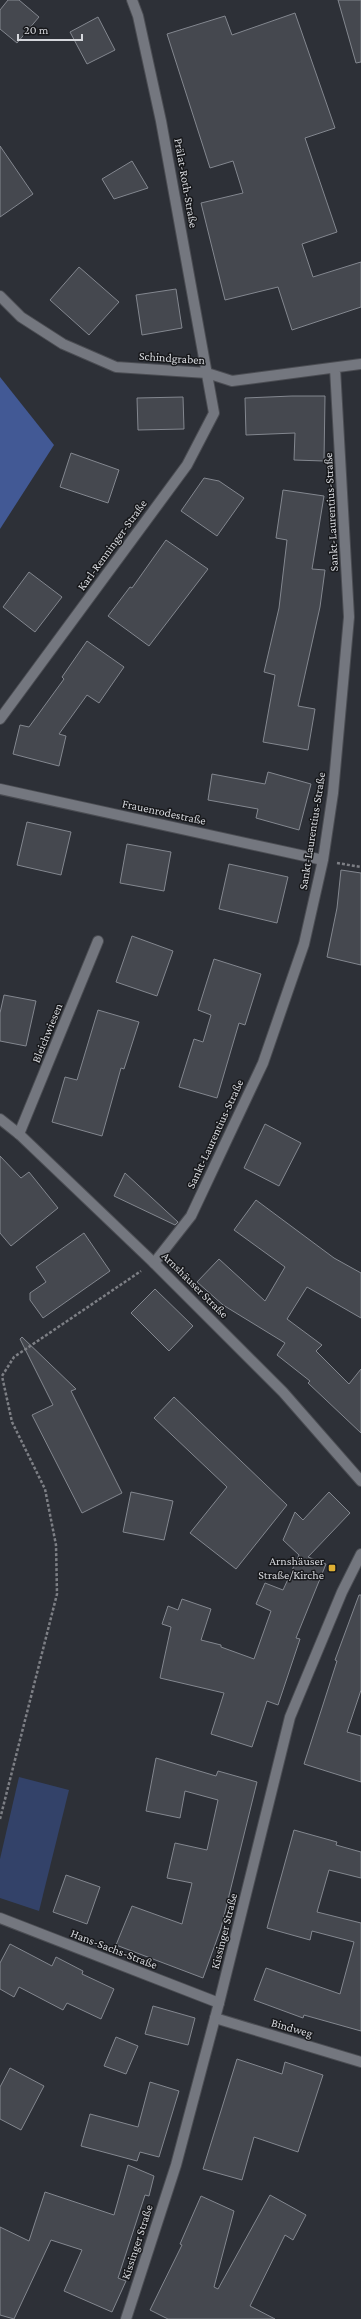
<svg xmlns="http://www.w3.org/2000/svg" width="361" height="2319" font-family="'Crimson Pro',serif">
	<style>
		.green { fill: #334269 }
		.forest { fill: #425995 }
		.building { fill: #45484f; stroke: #83878f }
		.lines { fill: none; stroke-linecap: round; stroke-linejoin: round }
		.street-casing { stroke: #4b4d53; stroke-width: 12 }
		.secondary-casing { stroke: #4b4d53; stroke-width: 12 }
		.path { stroke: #7d7f85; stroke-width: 2.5; stroke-dasharray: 3 2; stroke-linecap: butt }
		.street { stroke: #74777f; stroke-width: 10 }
		.secondary { stroke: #74777f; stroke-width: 10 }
		.poi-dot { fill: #dfb034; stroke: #17181b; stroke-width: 1.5 }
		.labels { text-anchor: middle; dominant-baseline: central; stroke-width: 3; stroke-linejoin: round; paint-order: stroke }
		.street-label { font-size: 12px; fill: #d5d7dc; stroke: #17181b }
		.poi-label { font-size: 12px; fill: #d5d7dc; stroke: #17181b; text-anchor: end }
	</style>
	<rect width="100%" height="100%" fill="#2d3037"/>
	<path class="green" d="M 19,1777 L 69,1790 L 39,1911 L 0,1898 L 0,1859 Z"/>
	<path class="forest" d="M 0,377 L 54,445 L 0,529 Z"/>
	<path class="building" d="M 8,0 L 19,0 L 39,17 L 17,43 L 0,29 L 0,10 Z
		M 338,0 L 361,0 L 361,62 L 356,63 Z
		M 295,13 L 335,128 L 305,138 L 337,232 L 302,244 L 313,277 L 361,262 L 361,307 L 292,330 L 278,287 L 225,300 L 201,203 L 243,193 L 233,161 L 210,168 L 167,34 L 225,16 L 232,35 Z
		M 98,17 L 115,50 L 87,64 L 70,32 Z
		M 0,146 L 33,194 L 0,217 Z
		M 132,161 L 148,188 L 114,199 L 102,179 Z
		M 79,267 L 119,302 L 89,335 L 50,300 Z
		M 176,289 L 182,328 L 142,335 L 136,295 Z
		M 292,396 L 325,396 L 324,461 L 294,460 L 295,433 L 246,435 L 245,398 Z
		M 183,397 L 184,429 L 138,430 L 137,398 Z
		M 71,453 L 119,470 L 108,503 L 60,487 Z
		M 204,478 L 219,481 L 244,498 L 217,536 L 181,511 Z
		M 283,490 L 324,496 L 312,569 L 325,570 L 320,607 L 298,706 L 315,709 L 308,750 L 263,742 L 275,675 L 264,672 L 279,608 L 287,540 L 276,538 Z
		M 166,540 L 208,569 L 149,646 L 108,616 L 130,587 L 132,588 Z
		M 29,572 L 62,597 L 35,632 L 3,607 Z
		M 87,641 L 124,667 L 99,703 L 87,695 L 59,734 L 66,736 L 59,766 L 13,754 L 20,725 L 29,727 L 64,679 L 62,677 Z
		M 268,772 L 311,784 L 299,830 L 256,818 L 258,809 L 208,800 L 212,774 L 265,784 Z
		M 27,822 L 71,832 L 61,875 L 17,865 Z
		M 127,844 L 171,852 L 164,891 L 120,883 Z
		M 229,864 L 288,877 L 277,923 L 219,909 Z
		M 341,870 L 361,873 L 361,965 L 327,957 L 337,908 Z
		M 132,936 L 173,951 L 157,996 L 116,982 Z
		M 214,959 L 261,974 L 245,1025 L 239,1023 L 217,1098 L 179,1087 L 194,1039 L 203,1042 L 211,1015 L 198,1010 Z
		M 4,995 L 36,1001 L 26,1046 L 0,1041 L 0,1013 Z
		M 98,1010 L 139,1022 L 124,1069 L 121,1068 L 102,1136 L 52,1122 L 65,1077 L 77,1080 Z
		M 265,1124 L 301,1143 L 279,1186 L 244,1168 Z
		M 0,1156 L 21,1178 L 29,1172 L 58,1208 L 11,1246 L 0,1233 Z
		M 125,1173 L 178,1222 L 175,1225 L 114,1196 Z
		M 256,1200 L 334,1258 L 361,1273 L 361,1318 L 307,1287 L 287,1319 L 322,1345 L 316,1351 L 349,1384 L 361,1369 L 361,1433 L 308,1383 L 310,1381 L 277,1355 L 285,1343 L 223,1305 L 197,1282 L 219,1259 L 265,1301 L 285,1267 L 234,1230 Z
		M 84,1233 L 110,1271 L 43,1318 L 30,1300 L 30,1293 L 46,1282 L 36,1267 Z
		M 155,1289 L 193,1326 L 169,1351 L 131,1313 Z
		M 22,1337 L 76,1389 L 71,1391 L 122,1493 L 82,1513 L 32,1415 L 53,1405 L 20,1339 Z
		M 174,1397 L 287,1505 L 236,1569 L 190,1533 L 227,1487 L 154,1418 Z
		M 131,1492 L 173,1501 L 164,1540 L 123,1532 Z
		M 329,1492 L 350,1513 L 308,1557 L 326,1564 L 296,1638 L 300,1639 L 278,1705 L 267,1701 L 252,1747 L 211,1734 L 224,1693 L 160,1678 L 171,1627 L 162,1624 L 168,1606 L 178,1610 L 182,1599 L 211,1609 L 201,1640 L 221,1645 L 221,1647 L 254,1659 L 271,1611 L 256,1604 L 265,1583 L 283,1590 L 299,1555 L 283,1540 L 295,1512 L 303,1520 Z
		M 359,1595 L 361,1595 L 361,1690 L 347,1732 L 361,1736 L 361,1782 L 304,1764 L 337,1661 L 335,1660 Z
		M 156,1758 L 216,1776 L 218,1771 L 257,1782 L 221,1928 L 203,1978 L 116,1945 L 132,1906 L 182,1924 L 192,1883 L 167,1878 L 175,1843 L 207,1850 L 218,1800 L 185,1791 L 180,1818 L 146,1811 Z
		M 294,1830 L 337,1842 L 336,1845 L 361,1852 L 361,1878 L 329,1870 L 317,1912 L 361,1923 L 361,2031 L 304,2015 L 303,2018 L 254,2000 L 266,1968 L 340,1994 L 354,1942 L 312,1931 L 310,1940 L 267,1928 Z
		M 66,1875 L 100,1887 L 87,1924 L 53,1912 Z
		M 10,1944 L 52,1966 L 56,1957 L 83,1971 L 82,1974 L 114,1989 L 101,2019 L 67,2003 L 63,2010 L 19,1987 L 14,1997 L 0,1989 L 0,1963 Z
		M 153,2006 L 195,2018 L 188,2045 L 145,2034 Z
		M 116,2037 L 138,2046 L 126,2074 L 104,2066 Z
		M 237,2059 L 282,2074 L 285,2062 L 323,2075 L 298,2152 L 254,2137 L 242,2180 L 203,2169 Z
		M 10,2068 L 44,2086 L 21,2130 L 0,2119 L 0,2087 Z
		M 150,2082 L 179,2091 L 159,2157 L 140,2152 L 137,2161 L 81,2146 L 90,2114 L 138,2127 Z
		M 128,2165 L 154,2176 L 149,2196 L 145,2195 L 118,2278 L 126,2281 L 112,2312 L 64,2291 L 82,2250 L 51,2240 L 14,2319 L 0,2315 L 0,2227 L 29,2241 L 45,2192 L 114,2215 Z
		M 270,2195 L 306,2215 L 293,2240 L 285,2235 L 250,2306 L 275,2319 L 168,2319 L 150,2310 L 182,2245 L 180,2244 L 201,2196 L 234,2211 L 214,2287 L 218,2289 Z"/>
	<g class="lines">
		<g class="street-casing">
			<path id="street" d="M 0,296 L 21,317 L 63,344 L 116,367 L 207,373 L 232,381 L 361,364
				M 0,719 L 187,465 L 214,413 L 161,121 L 138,16 L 132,0
				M 0,789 L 323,860
				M 19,1134 L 98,941
				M 154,1263 L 191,1216 L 263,1063 L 304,944 L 323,860 L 333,793 L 349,617 L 335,368
				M 0,1918 L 219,2003
				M 215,2018 L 361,2062"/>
		</g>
		<g class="secondary-casing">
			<path id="secondary" d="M 0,1119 L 19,1134 L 154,1263 L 283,1392 L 361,1481
				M 126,2319 L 176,2165 L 219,2003 L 290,1717 L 342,1592 L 361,1554"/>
		</g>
		<path class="path" d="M 337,863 L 361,867
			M 0,1819 L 57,1594 L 56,1545 L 45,1489 L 12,1422 L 2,1376 L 14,1357 L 141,1271"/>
		<use href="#street" class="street"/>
		<use href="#secondary" class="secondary"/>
	</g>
	<rect class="poi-dot" x="328" y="1564" width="8" height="8" rx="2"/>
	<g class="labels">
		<g class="street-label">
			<text transform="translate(186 183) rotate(80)">Prälat-Roth-Straße</text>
			<text transform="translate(172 358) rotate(4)">Schindgraben</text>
			<text transform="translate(331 512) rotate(-93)">Sankt-Laurentius-Straße</text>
			<text transform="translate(112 545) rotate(-54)">Karl-Renninger-Straße</text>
			<text transform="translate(164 812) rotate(12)">Frauenrodestraße</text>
			<text transform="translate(312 831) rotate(-81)">Sankt-Laurentius-Straße</text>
			<text transform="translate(47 1033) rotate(-68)">Bleichwiesen</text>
			<text transform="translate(215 1134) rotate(-65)">Sankt-Laurentius-Straße</text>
			<text transform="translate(195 1285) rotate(45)">Arnshäuser Straße</text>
			<text transform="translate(224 1931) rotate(-76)">Kissinger Straße</text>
			<text transform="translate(114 1949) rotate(21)">Hans-Sachs-Straße</text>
			<text transform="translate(292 2028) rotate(16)">Bindweg</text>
			<text transform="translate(137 2242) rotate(-72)">Kissinger Straße</text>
		</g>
		<g class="poi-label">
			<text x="324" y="1561">Arnshäuser<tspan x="324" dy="14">Straße/Kirche</tspan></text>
		</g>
	</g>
	<path d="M18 34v6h64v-6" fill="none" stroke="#d5d7dc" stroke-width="2"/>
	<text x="24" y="34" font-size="12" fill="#d5d7dc" stroke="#17181b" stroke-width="3" paint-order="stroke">20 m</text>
</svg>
